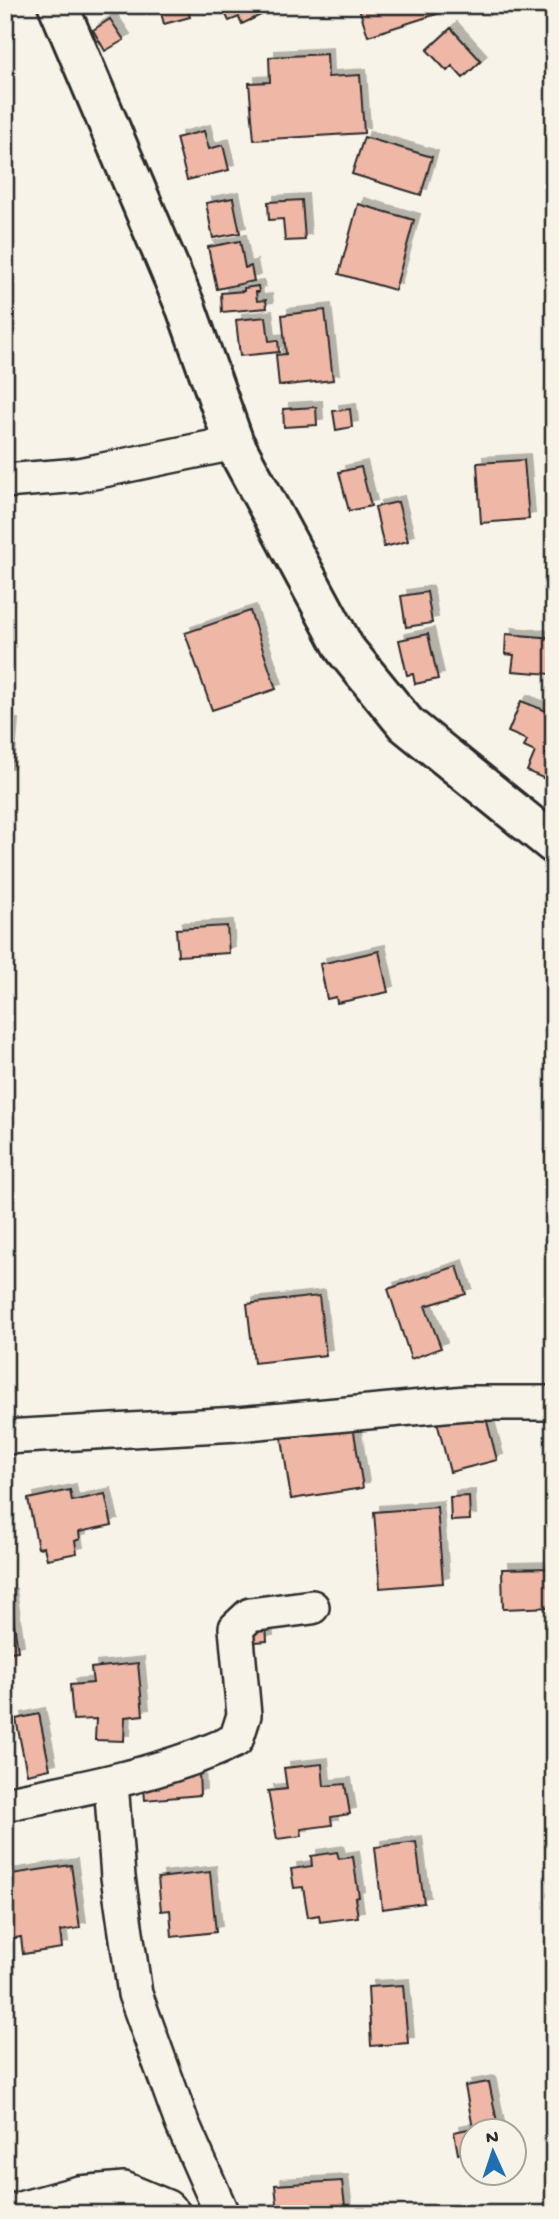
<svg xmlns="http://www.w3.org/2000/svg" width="559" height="2219" font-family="'Gochi Hand',sans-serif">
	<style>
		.building { fill: #efb7a5; stroke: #2b2b2b; stroke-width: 2; filter: url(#shadow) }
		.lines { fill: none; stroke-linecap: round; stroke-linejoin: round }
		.minor-casing { stroke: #2b2b2b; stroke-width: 38 }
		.tertiary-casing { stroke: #2b2b2b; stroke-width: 44 }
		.minor { stroke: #f7f3e8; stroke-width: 33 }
		.tertiary { stroke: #f7f3e8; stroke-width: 38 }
	</style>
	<defs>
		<filter id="shadow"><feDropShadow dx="6" dy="-6" stdDeviation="0" flood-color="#0004"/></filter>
	</defs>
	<rect width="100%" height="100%" fill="#f7f3e8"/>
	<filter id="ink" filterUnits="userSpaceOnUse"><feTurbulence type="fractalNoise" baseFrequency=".0143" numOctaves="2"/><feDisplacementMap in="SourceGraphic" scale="14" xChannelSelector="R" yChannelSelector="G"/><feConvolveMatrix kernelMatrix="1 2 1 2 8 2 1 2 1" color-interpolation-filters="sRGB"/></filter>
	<g filter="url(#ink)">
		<path class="building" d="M 159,5 L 186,5 L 190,17 L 164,24 Z
			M 221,5 L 267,5 L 260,8 L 263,14 L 242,24 L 239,17 L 229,21 Z
			M 358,5 L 441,5 L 443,12 L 368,36 Z
			M 110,19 L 124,40 L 105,51 L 93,30 Z
			M 451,28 L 481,61 L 463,78 L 452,66 L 447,71 L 427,50 Z
			M 327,54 L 328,77 L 360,75 L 364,133 L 254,140 L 249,83 L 270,82 L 269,57 Z
			M 204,131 L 209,149 L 223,145 L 229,170 L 187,180 L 176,138 Z
			M 364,137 L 432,157 L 421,195 L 352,174 Z
			M 233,198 L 240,233 L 213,238 L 206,203 Z
			M 302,200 L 305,240 L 285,241 L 283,219 L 269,220 L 268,202 Z
			M 358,204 L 414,220 L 395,290 L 339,274 Z
			M 240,241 L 245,268 L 251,266 L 254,281 L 217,289 L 208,247 Z
			M 258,286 L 259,292 L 256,292 L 257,301 L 266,300 L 267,308 L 222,312 L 221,293 L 244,291 L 244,288 Z
			M 325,310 L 333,380 L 279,386 L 276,355 L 286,354 L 282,315 Z
			M 266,317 L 269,341 L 278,340 L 279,352 L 240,356 L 236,320 Z
			M 316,407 L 317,425 L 284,427 L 283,409 Z
			M 350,409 L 352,427 L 336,430 L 333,411 Z
			M 524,460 L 529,519 L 481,523 L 477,463 Z
			M 361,467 L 371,506 L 349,511 L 339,472 Z
			M 398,502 L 408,541 L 384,547 L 375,507 Z
			M 427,592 L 432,623 L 406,627 L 401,596 Z
			M 250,611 L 276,689 L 212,710 L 185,633 Z
			M 428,634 L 438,679 L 415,684 L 413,674 L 407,675 L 399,640 Z
			M 506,634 L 554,638 L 551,674 L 512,671 L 514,655 L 505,654 Z
			M 521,701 L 554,714 L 554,750 L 549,748 L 546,754 L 554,757 L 554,783 L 527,771 L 535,752 L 524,747 L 527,740 L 508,732 Z
			M 5,724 L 12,725 L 8,774 L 5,774 Z
			M 227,926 L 229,953 L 178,956 L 176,929 Z
			M 379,951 L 388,992 L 337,1003 L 336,997 L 327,999 L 320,964 Z
			M 457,1266 L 466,1294 L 425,1306 L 441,1348 L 411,1359 L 388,1289 Z
			M 319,1296 L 326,1355 L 254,1363 L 247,1304 Z
			M 484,1410 L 497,1460 L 450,1472 L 437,1422 Z
			M 352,1420 L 363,1488 L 291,1499 L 281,1432 Z
			M 70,1490 L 72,1501 L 105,1494 L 112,1525 L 79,1532 L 80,1539 L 75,1541 L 77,1553 L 47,1559 L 44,1547 L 38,1548 L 28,1499 Z
			M 469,1496 L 470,1520 L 451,1521 L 450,1497 Z
			M 437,1507 L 443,1583 L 380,1588 L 374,1512 Z
			M 554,1568 L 554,1607 L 503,1609 L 502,1569 Z
			M 5,1595 L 10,1595 L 18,1651 L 5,1653 Z
			M 266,1625 L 267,1641 L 243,1643 L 242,1626 Z
			M 138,1663 L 143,1715 L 125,1717 L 124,1741 L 95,1740 L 96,1719 L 73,1720 L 70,1685 L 93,1683 L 91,1668 Z
			M 39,1714 L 50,1769 L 27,1774 L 16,1719 Z
			M 322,1764 L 324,1786 L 345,1784 L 350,1814 L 331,1817 L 332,1825 L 301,1829 L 302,1836 L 277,1839 L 268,1791 L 287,1789 L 284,1768 Z
			M 199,1772 L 200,1795 L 145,1800 L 143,1777 Z
			M 416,1842 L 424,1903 L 382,1909 L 375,1847 Z
			M 337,1852 L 339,1859 L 353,1857 L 359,1897 L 355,1898 L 358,1917 L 320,1922 L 319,1915 L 308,1917 L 303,1887 L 294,1888 L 291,1869 L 312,1866 L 311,1856 Z
			M 71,1865 L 80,1928 L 60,1931 L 62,1948 L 23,1954 L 21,1937 L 5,1940 L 5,1875 Z
			M 210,1872 L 216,1932 L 172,1937 L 170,1910 L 161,1911 L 158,1878 Z
			M 403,1985 L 408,2043 L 371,2046 L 368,1987 Z
			M 489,2082 L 499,2132 L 472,2132 L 472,2151 L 458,2154 L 454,2132 L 473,2128 L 465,2086 Z
			M 342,2181 L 346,2214 L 278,2213 L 275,2185 Z
			M 110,2200 L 112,2214 L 74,2214 L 73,2203 Z"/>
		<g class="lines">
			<g class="minor-casing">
				<path id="minor" d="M 5,481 L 79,475 L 234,443
					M 5,1437 L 238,1424 L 466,1403 L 554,1403
					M 111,1782 L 118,1877 L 135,1994 L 182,2123 L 222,2214
					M 5,1804 C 83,1788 164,1774 236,1740 L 244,1715 L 236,1628 L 250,1615 L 312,1607
					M 5,2213 L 79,2193 L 124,2189 L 167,2207 L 174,2214"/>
			</g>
			<g class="tertiary-casing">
				<path id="tertiary" d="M 58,5 L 186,308 L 234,443 L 345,649 L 406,724 L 554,844"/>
			</g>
			<use href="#minor" class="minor"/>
			<use href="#tertiary" class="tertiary"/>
		</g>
	</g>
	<rect width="559" height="2219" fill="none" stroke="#f7f3e8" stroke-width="28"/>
	<rect x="14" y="14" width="531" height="2191" fill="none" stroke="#2b2b2b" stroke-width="2.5" filter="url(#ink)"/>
	<g transform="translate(493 2152) rotate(357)"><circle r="33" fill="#f7f3e8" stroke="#a5a39c" stroke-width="2"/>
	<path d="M0-5L12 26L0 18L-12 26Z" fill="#1f6fb2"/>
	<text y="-10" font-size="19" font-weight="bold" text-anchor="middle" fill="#2b2b2b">N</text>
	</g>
</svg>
